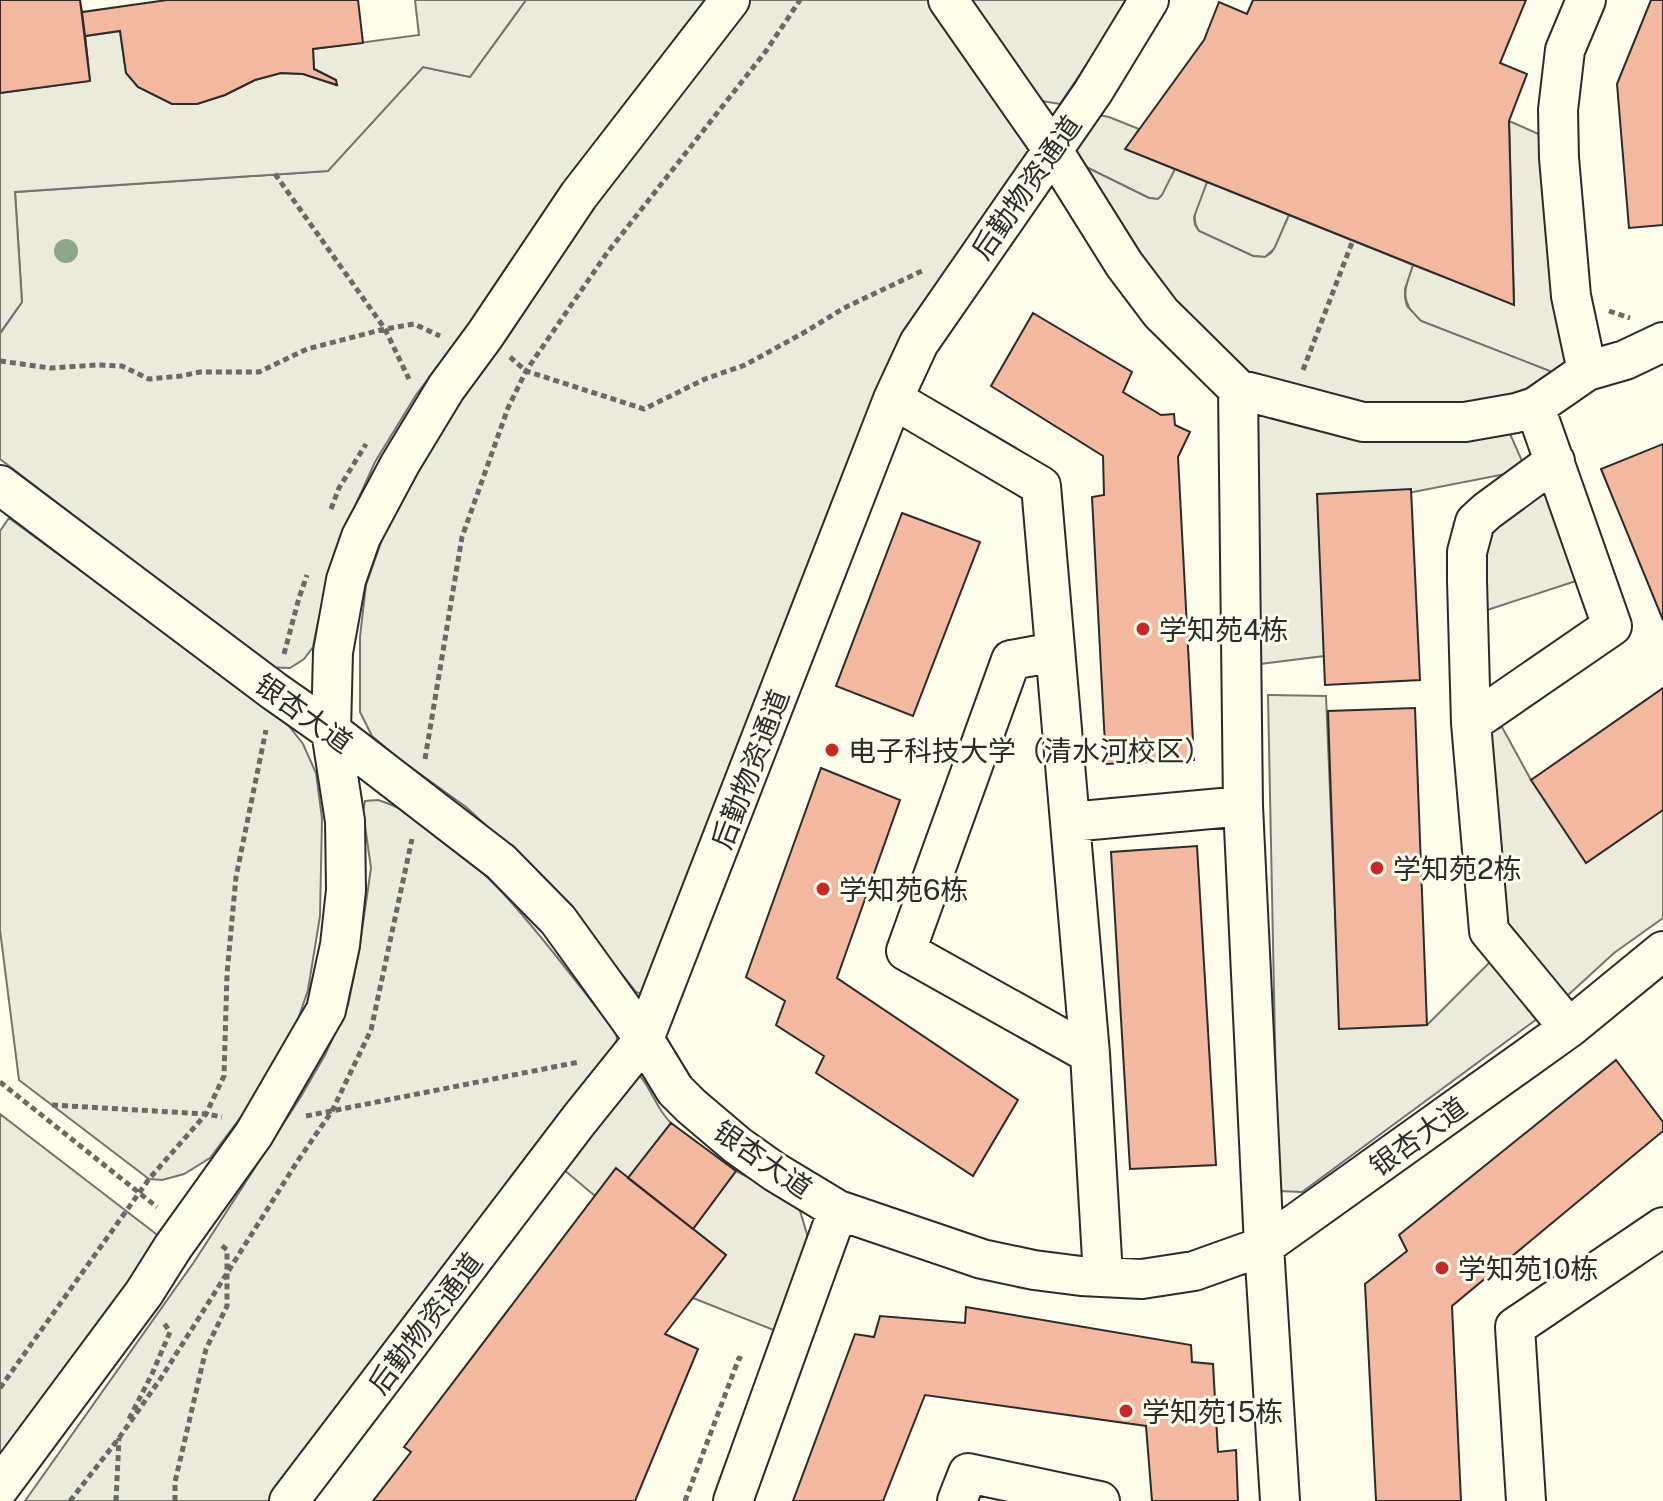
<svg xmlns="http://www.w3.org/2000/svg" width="1663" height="1501" font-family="'Public Sans','Noto Sans SC',sans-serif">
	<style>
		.green { fill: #ecebdb; stroke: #74746e; stroke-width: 2 }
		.parking { fill: #eceadb; stroke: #74746e; stroke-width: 2 }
		.building { fill: #f2b8a0; stroke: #2b2b2b; stroke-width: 2 }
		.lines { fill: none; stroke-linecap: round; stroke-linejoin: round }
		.minor-casing { stroke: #2b2b2b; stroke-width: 42 }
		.path { stroke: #6a6964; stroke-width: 5; stroke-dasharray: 6 4; stroke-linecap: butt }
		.minor { stroke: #fdfbea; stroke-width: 38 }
		.tree { fill: #8ea78a }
		.poi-dot { fill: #c62828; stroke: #fdfbea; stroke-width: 3 }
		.labels { text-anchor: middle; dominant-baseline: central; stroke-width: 6; stroke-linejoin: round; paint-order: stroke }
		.street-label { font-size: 28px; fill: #2b2b2b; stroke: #fdfbea }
		.poi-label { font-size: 28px; fill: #2b2b2b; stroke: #fdfbea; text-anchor: start }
	</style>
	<rect width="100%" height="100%" fill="#fdfbea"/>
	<path class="green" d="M 526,0 L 710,0 L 416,395 L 375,462 L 350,517 L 318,622 L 313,647 L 304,659 L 290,668 L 261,667 L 132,560 L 0,459 L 0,334 L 22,302 L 15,192 L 327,171 L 423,67 L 470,77 Z
		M 748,0 L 939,0 L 1037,152 L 960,251 L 644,995 L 636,992 L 566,905 L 522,858 L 466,807 L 398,758 L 372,736 L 360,712 L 360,637 L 366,585 L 385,531 L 412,480 L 479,369 L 599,198 Z
		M 955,0 L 1130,0 L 1060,104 L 1029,99 Z
		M 1099,115 L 1109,117 L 1139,129 L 1126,149 L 1175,169 L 1167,190 L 1158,199 L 1149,198 L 1080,164 L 1077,159 L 1076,142 Z
		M 1509,121 L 1550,139 L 1570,359 L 1560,375 L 1421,321 C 1399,303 1404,288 1413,265 L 1514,304 Z
		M 1207,182 L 1289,215 L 1275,248 L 1265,257 L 1253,256 L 1199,231 C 1188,215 1201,198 1207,182 Z
		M 1251,403 L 1507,427 L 1526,470 L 1331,508 L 1324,656 L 1260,664 Z
		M 1551,471 L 1585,578 L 1475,614 L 1475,543 Z
		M 9,518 L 285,721 L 303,744 L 316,773 L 322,818 L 320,916 L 308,990 L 290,1043 L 261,1090 L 210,1158 L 184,1174 L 162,1180 L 149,1179 L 19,1080 L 0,930 L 0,531 Z
		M 1268,695 L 1326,696 L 1340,1028 L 1427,1025 L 1495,957 L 1545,1013 L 1302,1192 L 1278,1191 Z
		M 1502,727 L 1531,780 L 1663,810 L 1663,918 L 1614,953 L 1567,996 L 1500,926 L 1479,736 Z
		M 378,800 C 401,807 413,816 432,830 C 506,883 558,960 615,1031 L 617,1038 L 615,1053 L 271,1501 L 25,1501 L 194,1262 L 300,1098 L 325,1055 L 348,1005 L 359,951 L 371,868 L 363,812 L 365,801 Z
		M 640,1076 C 654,1093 655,1107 671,1123 L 628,1178 L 595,1196 L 557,1164 L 631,1077 Z
		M 0,1114 L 173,1247 L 0,1487 Z
		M 736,1171 L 798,1204 L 809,1241 L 776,1331 L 693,1298 L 726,1255 L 693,1229 Z"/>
	<path class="parking" d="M 415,0 L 526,0 L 470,77 L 423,67 L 328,171 L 15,192 L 22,302 L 0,333 L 0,93 L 90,81 L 85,36 L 120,31 L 126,72 L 138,87 L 172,104 L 197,104 L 225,95 L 255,80 L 281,73 L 303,74 L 336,85 L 336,80 L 314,69 L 313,49 L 419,35 Z
		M 1080,164 L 1149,198 L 1158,199 L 1162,195 L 1175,169 L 1207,182 L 1194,217 L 1195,225 L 1199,231 L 1253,256 L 1265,257 L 1271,253 L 1275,247 L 1289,215 L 1413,265 L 1405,289 L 1405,298 L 1407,306 L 1421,321 L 1560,375 L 1528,397 L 1417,413 L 1257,385 L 1134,259 Z"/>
	<path class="building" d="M 0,0 L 80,0 L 82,12 L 167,0 L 358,0 L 363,43 L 313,49 L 314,69 L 336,80 L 337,85 L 303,74 L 281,73 L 255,80 L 225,95 L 197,104 L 172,104 L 138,87 L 126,73 L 120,31 L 85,36 L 90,81 L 0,93 Z
		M 0,0 L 80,0 L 90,81 L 0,93 Z
		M 167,0 L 358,0 L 363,43 L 313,49 L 314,69 L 336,80 L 337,85 L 303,74 L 281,73 L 255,80 L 225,95 L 197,104 L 172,104 L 138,87 L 126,73 L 120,31 L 85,36 L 82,12 Z
		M 1253,0 L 1526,0 L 1500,63 L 1527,74 L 1509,121 L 1514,305 L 1125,149 L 1204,40 L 1219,2 L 1247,14 Z
		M 1651,0 L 1663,0 L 1663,225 L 1629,228 L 1617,84 Z
		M 1033,313 L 1132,372 L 1123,392 L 1161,415 L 1174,414 L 1175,425 L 1190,432 L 1178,457 L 1194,760 L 1106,764 L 1092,497 L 1104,495 L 1103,456 L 991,386 Z
		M 1663,444 L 1663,620 L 1601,469 Z
		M 1411,489 L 1420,680 L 1325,685 L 1317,494 Z
		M 902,513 L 980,542 L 913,716 L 836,686 Z
		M 1663,688 L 1663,810 L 1586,863 L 1531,780 Z
		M 1415,708 L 1427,1025 L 1339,1029 L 1328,711 Z
		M 821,768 L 900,800 L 837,978 L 1018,1100 L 973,1176 L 816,1073 L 824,1056 L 776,1025 L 785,1001 L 746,977 Z
		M 1197,846 L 1216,1165 L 1130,1169 L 1111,852 Z
		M 1616,1060 L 1663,1122 L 1663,1131 L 1452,1306 L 1461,1501 L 1376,1501 L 1365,1284 L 1407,1251 L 1399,1235 Z
		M 671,1123 L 736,1171 L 693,1229 L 628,1178 Z
		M 616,1168 L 726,1255 L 665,1334 L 698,1349 L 635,1501 L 373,1501 L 411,1452 L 404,1447 Z
		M 966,1307 L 1191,1345 L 1192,1362 L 1213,1364 L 1218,1452 L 1236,1450 L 1238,1501 L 1152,1501 L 1146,1426 L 925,1395 L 883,1501 L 793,1501 L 855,1334 L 874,1337 L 880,1316 L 965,1323 Z"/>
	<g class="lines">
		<g class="minor-casing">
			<path id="minor" d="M 948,0 L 1052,149 L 1124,264 L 1161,313 L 1238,389 L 1363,422 L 1465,422 L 1516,413 L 1535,407 L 1587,371 L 1625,360 L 1663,342
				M 1586,0 L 1565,50 L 1558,110 L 1559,158 L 1571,296 L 1587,371
				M 1238,389 L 1243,806 L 1264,1246 L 1280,1501
				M 893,399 L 1041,486 L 1090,1054 L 1103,1276
				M 1555,461 L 1487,511 L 1475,522 L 1467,552 L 1467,581 L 1471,723 L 1489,931 L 1569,1028
				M 0,485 L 274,691 L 331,731 L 501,862 L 558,920 L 644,1039 L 675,1090 L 691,1106 L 737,1145 L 775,1172 L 838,1210 L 982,1259 L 1034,1270 L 1081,1276 L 1142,1279 L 1194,1271 L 1264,1246 L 1569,1028 L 1663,951
				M 1055,652 L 1011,660 L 906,951 L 1090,1054
				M 1471,723 L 1612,626 L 1535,407
				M 1070,822 L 1243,806
				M 0,1487 L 144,1293 L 173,1247 L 254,1134 L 326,1010 L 340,945 L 346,890 L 345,821 L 331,731 L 333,652 L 346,580 L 361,537 L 400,464 L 446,388 L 485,335 L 579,195 L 730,0
				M 289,1501 L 579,1120 L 644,1039 L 893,399 L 919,343 L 1093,92 L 1149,0
				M 733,1501 L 838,1210
				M 957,1501 L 968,1473 L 1100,1501
				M 1526,1501 L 1515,1327 L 1663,1227"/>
		</g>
		<path class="path" d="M 275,174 L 385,329 L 409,379
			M 1609,311 L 1630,318
			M 510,357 L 526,371 L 644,409 L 705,379 L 745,365 L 805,332 L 844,308 L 924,270
			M 0,361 L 50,368 L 97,365 L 122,366 L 149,379 L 181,376 L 200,372 L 259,372 L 307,349 L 385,329 L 414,324 L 440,336
			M 1303,370 L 1353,240
			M 331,509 L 339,488 L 366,444
			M 284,654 L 299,598 L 307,575
			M 425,759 L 462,537 L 508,408 L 526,371 L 607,253 L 766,51 L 800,0
			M 0,1082 L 157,1207
			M 52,1105 L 206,1114 L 222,1117
			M 306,1116 L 579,1062
			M 0,1388 L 149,1179 L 206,1114 L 224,1076 L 227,974 L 236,877 L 266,730
			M 129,1419 L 152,1374 L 170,1332 L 164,1323
			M 70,1501 L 119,1438 L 161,1378 L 297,1162 L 332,1111 L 371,1030 L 412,839
			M 116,1501 L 119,1438
			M 175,1501 L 175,1482 L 206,1349 L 227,1306 L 227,1250 L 220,1244
			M 685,1501 L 739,1358 L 745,1361"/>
		<use href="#minor" class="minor"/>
	</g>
	<circle class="tree" cx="66" cy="251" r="12"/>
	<g class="poi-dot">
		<circle cx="1143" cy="629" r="8"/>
		<circle cx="832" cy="750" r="8"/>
		<circle cx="1377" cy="868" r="8"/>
		<circle cx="823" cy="889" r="8"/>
		<circle cx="1442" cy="1268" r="8"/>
		<circle cx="1126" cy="1411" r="8"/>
	</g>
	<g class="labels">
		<g class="street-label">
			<text transform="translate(1026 187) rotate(-55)">后勤物资通道</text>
			<text transform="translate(304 713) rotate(36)">银杏大道</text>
			<text transform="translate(750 769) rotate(-69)">后勤物资通道</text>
			<text transform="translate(1418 1136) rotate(-36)">银杏大道</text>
			<text transform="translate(763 1159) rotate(35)">银杏大道</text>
			<text transform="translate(425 1323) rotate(-53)">后勤物资通道</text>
		</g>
		<g class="poi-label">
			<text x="1159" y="629">学知苑4栋</text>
			<text x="848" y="750">电子科技大学（清水河校区）</text>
			<text x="1393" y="868">学知苑2栋</text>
			<text x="839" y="889">学知苑6栋</text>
			<text x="1458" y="1268">学知苑10栋</text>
			<text x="1142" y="1411">学知苑15栋</text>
		</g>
	</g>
</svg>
